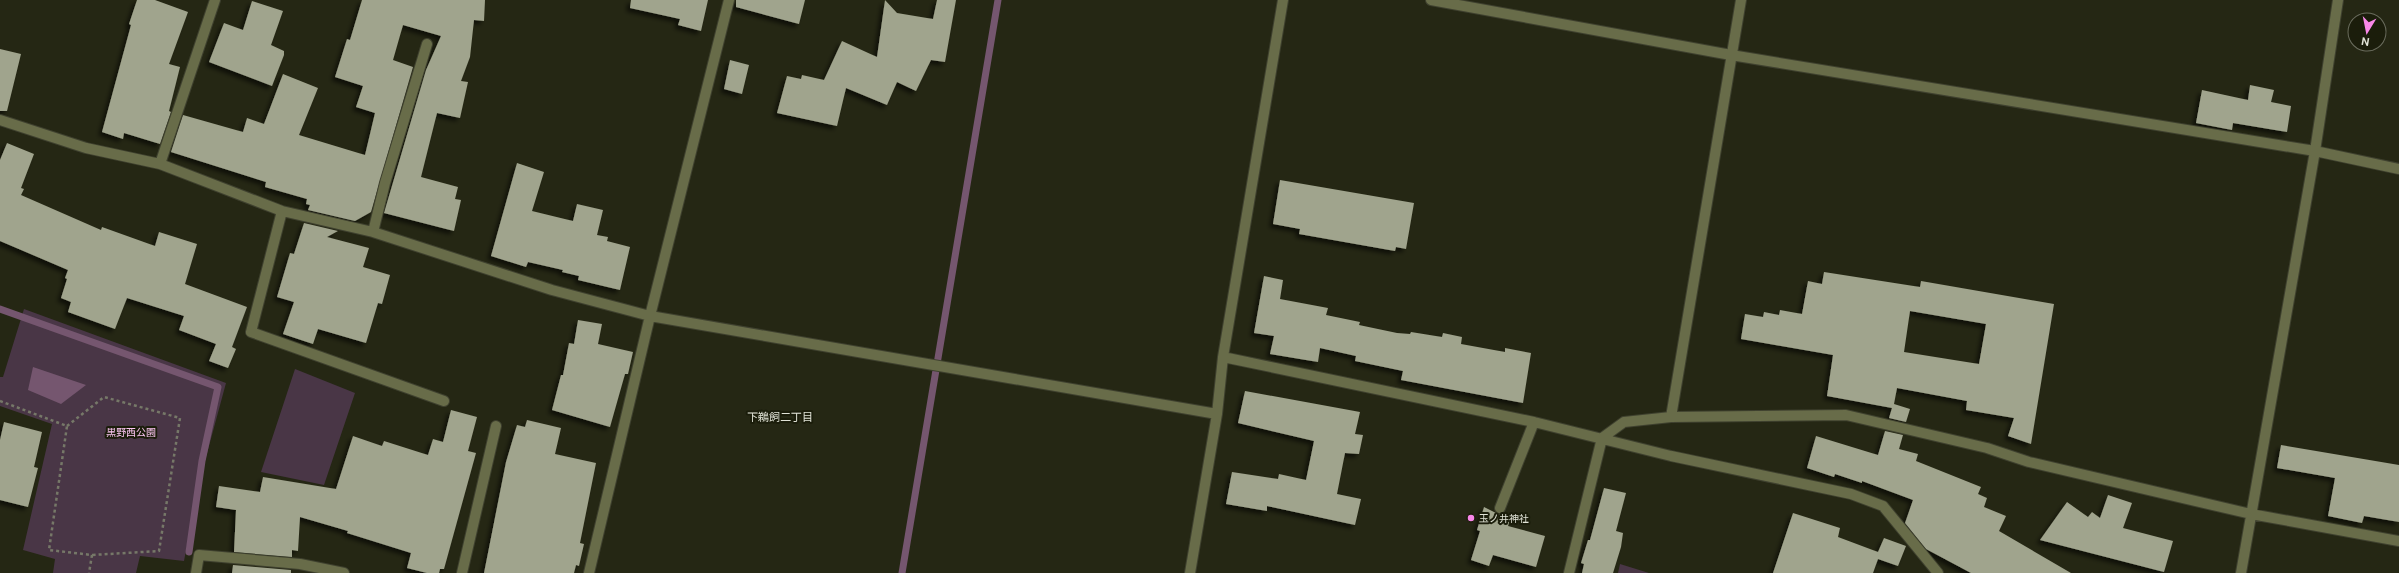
<svg xmlns="http://www.w3.org/2000/svg" width="2399" height="573" font-family="'DM Sans','Noto Sans JP',sans-serif">
	<style>
		.green { fill: #493646 }
		.water { fill: #75566f }
		.lines { fill: none; stroke-linecap: round; stroke-linejoin: round }
		.stream { stroke: #75566f; stroke-width: 7 }
		.building { fill: #a0a48d; fill-rule: evenodd; filter: url(#shadow) }
		.minor-casing { stroke: #3f412f; stroke-width: 12 }
		.path { stroke: #767868; stroke-width: 2.5; stroke-dasharray: 3 3; stroke-linecap: butt }
		.minor { stroke: #686c49; stroke-width: 10 }
		.poi-dot { fill: #f987e9; stroke: #1b1d0b; stroke-width: 1.5 }
		.labels { text-anchor: middle; dominant-baseline: central; stroke-width: 4; stroke-linejoin: round; paint-order: stroke }
		.park-label { font-size: 10px; fill: #fdc6f3; stroke: #1b1d0b }
		.poi-label { font-size: 10px; fill: #e1e3d7; stroke: #1b1d0b; text-anchor: start }
		.neighbourhood-label { font-size: 11px; fill: #e1e3d7; stroke: #1b1d0b }
	</style>
	<defs>
		<filter id="shadow"><feDropShadow dx="-3.5" dy="3.5" stdDeviation="2" flood-color="#0009"/></filter>
	</defs>
	<rect width="100%" height="100%" fill="#252714"/>
	<path class="green" d="M 24,309 L 226,383 L 199,483 L 184,561 L 140,556 L 136,573 L 53,573 L 55,559 L 23,550 L 52,424 L 0,406 L 0,377 L 3,377 Z
		M 295,369 L 355,393 L 324,485 L 261,472 Z
		M 1620,564 L 1649,573 L 1618,573 Z"/>
	<path class="water" d="M 33,367 L 86,385 L 61,404 L 28,390 Z"/>
	<g class="lines">
		<path class="stream" d="M 0,309 L 218,387 L 202,461 L 189,552
			M 902,573 L 998,0"/>
	</g>
	<path class="building" d="M 137,0 L 155,0 L 188,12 L 169,64 L 180,67 L 169,111 L 171,112 L 160,144 L 124,133 L 123,139 L 102,132 L 131,25 L 129,24 Z
		M 362,0 L 485,0 L 484,21 L 474,20 L 470,57 L 461,81 L 468,82 L 460,118 L 437,113 L 421,177 L 458,187 L 455,199 L 461,200 L 454,231 L 384,213 L 426,70 L 441,36 L 403,25 L 393,60 L 413,67 L 371,212 L 355,221 L 308,210 L 310,205 L 306,204 L 307,199 L 265,187 L 266,182 L 171,152 L 183,115 L 243,132 L 247,118 L 264,124 L 283,74 L 318,88 L 299,135 L 365,155 L 375,113 L 356,107 L 363,86 L 335,77 L 347,39 L 350,40 Z
		M 631,0 L 708,0 L 701,31 L 678,25 L 680,19 L 630,8 Z
		M 736,0 L 805,0 L 799,24 L 736,7 Z
		M 885,0 L 897,13 L 933,19 L 937,0 L 956,0 L 945,62 L 931,60 L 916,91 L 897,82 L 887,105 L 846,88 L 837,126 L 777,113 L 787,76 L 801,79 L 802,75 L 824,80 L 842,41 L 877,57 Z
		M 252,1 L 283,11 L 271,45 L 284,51 L 284,55 L 272,86 L 209,62 L 224,23 L 243,30 Z
		M 0,49 L 21,54 L 7,111 L 0,111 Z
		M 730,60 L 749,65 L 742,94 L 724,89 Z
		M 2250,85 L 2274,90 L 2271,102 L 2291,106 L 2287,132 L 2233,123 L 2232,130 L 2196,123 L 2202,90 L 2248,100 Z
		M 7,143 L 34,154 L 21,188 L 24,189 L 21,195 L 101,230 L 102,227 L 155,246 L 159,232 L 197,244 L 185,284 L 247,307 L 232,347 L 236,349 L 228,368 L 209,361 L 216,344 L 179,330 L 184,316 L 127,298 L 115,329 L 68,312 L 71,302 L 61,298 L 67,279 L 65,278 L 68,270 L 0,241 L 0,160 Z
		M 517,163 L 544,172 L 532,211 L 573,221 L 577,204 L 603,210 L 597,235 L 608,237 L 607,241 L 630,247 L 620,290 L 578,280 L 579,276 L 562,272 L 563,270 L 528,262 L 526,267 L 491,256 Z
		M 1280,180 L 1414,203 L 1406,249 L 1396,247 L 1395,251 L 1299,234 L 1300,229 L 1273,224 Z
		M 304,223 L 338,231 L 327,237 L 369,248 L 363,267 L 390,275 L 382,304 L 378,303 L 366,343 L 318,329 L 313,344 L 283,334 L 294,302 L 277,297 L 290,253 L 294,254 Z
		M 1824,272 L 1920,287 L 1921,281 L 2054,304 L 2031,444 L 2008,436 L 2014,418 L 1966,410 L 1967,401 L 1897,388 L 1894,404 L 1910,409 L 1906,422 L 1889,418 L 1892,408 L 1827,396 L 1833,355 L 1741,339 L 1745,314 L 1763,317 L 1764,312 L 1779,315 L 1780,310 L 1802,314 L 1808,281 L 1822,284 ZM 1910,311 L 1986,324 L 1979,364 L 1904,352 Z
		M 1264,276 L 1283,280 L 1280,299 L 1328,308 L 1326,315 L 1360,322 L 1359,325 L 1397,333 L 1410,334 L 1411,332 L 1442,337 L 1443,333 L 1462,337 L 1461,344 L 1505,352 L 1505,348 L 1531,353 L 1523,403 L 1401,380 L 1403,371 L 1355,361 L 1356,356 L 1320,348 L 1318,362 L 1270,354 L 1274,336 L 1254,333 Z
		M 578,320 L 602,324 L 598,344 L 633,352 L 628,374 L 625,374 L 610,427 L 552,410 L 561,375 L 563,375 L 569,343 L 574,344 Z
		M 1245,391 L 1360,412 L 1355,434 L 1363,435 L 1359,454 L 1345,453 L 1337,494 L 1361,499 L 1355,525 L 1267,506 L 1267,511 L 1226,504 L 1232,472 L 1278,479 L 1279,474 L 1306,480 L 1314,441 L 1238,423 Z
		M 451,410 L 477,417 L 468,451 L 476,453 L 444,569 L 440,569 L 439,573 L 427,573 L 407,568 L 411,553 L 347,533 L 348,531 L 300,517 L 298,551 L 292,550 L 292,557 L 234,552 L 236,510 L 216,507 L 219,486 L 260,492 L 263,477 L 336,489 L 353,436 L 382,446 L 384,441 L 428,455 L 433,439 L 443,442 Z
		M 527,420 L 561,428 L 555,454 L 596,463 L 580,543 L 584,544 L 579,566 L 576,565 L 574,573 L 484,573 L 506,462 L 517,425 L 525,427 Z
		M 4,422 L 42,432 L 34,467 L 38,468 L 28,507 L 0,500 L 0,440 Z
		M 1885,431 L 1903,435 L 1899,449 L 1918,454 L 1916,461 L 1981,487 L 1978,494 L 1987,498 L 1984,507 L 2006,516 L 1999,531 L 2071,573 L 1971,573 L 1926,549 L 1905,523 L 1913,500 L 1862,481 L 1862,483 L 1835,474 L 1834,477 L 1807,468 L 1816,436 L 1878,455 Z
		M 2281,445 L 2399,465 L 2399,522 L 2364,516 L 2362,523 L 2328,516 L 2335,478 L 2277,468 Z
		M 1604,488 L 1626,493 L 1616,531 L 1623,533 L 1621,547 L 1613,573 L 1582,573 L 1584,564 L 1581,563 L 1588,540 L 1590,540 Z
		M 2108,495 L 2132,503 L 2123,528 L 2173,541 L 2164,572 L 2040,540 L 2067,502 L 2088,517 L 2092,512 L 2100,518 Z
		M 1484,507 L 1498,514 L 1511,516 L 1508,526 L 1545,536 L 1536,567 L 1493,555 L 1489,566 L 1471,560 L 1480,531 L 1477,530 Z
		M 1793,513 L 1840,528 L 1838,537 L 1878,552 L 1884,538 L 1906,546 L 1898,566 L 1878,559 L 1873,573 L 1773,573 Z
		M 233,565 L 291,570 L 291,573 L 232,573 Z"/>
	<g class="lines">
		<g class="minor-casing">
			<path id="minor" d="M 1431,0 L 1731,55 L 2315,151 L 2399,169
				M 0,120 L 86,148 L 160,164 L 282,211 L 373,232 L 552,290 L 650,316 L 1217,414
				M 160,164 L 215,0
				M 282,211 L 251,332 L 444,401
				M 373,232 L 385,183 L 427,44
				M 1223,357 L 1534,422 L 1671,456 L 1851,494 L 1883,506 L 1938,573
				M 1671,417 L 1741,0
				M 1500,508 L 1534,422
				M 196,573 L 199,555 L 300,564 L 344,573
				M 462,573 L 496,426
				M 589,573 L 650,316 L 729,0
				M 1190,573 L 1217,414 L 1223,357 L 1283,0
				M 1569,573 L 1602,438 L 1624,422 L 1671,417 L 1846,415 L 1987,448 L 2029,462 L 2251,514 L 2399,541
				M 2241,573 L 2315,151 L 2338,0"/>
		</g>
		<path class="path" d="M 0,401 L 67,426 L 49,550 L 92,555 L 89,573
			M 67,426 L 104,397 L 180,418 L 159,551 L 92,555"/>
		<use href="#minor" class="minor"/>
	</g>
	<circle class="poi-dot" cx="1471" cy="518" r="4"/>
	<g class="labels">
		<g class="park-label">
			<text x="131" y="432">黒野西公園</text>
		</g>
		<g class="poi-label">
			<text x="1479" y="518">玉ノ井神社</text>
		</g>
		<g class="neighbourhood-label">
			<text x="780" y="417">下鵜飼二丁目</text>
		</g>
	</g>
	<g transform="translate(2367 32) rotate(190)"><circle r="19" fill="#1b1d0b" stroke="#6a6c5d"/>
	<path d="M0-3L7 15L0 10L-7 15Z" fill="#f987e9"/>
	<text y="-6" font-size="11" font-weight="bold" text-anchor="middle" fill="#e1e3d7">N</text>
	</g>
</svg>
